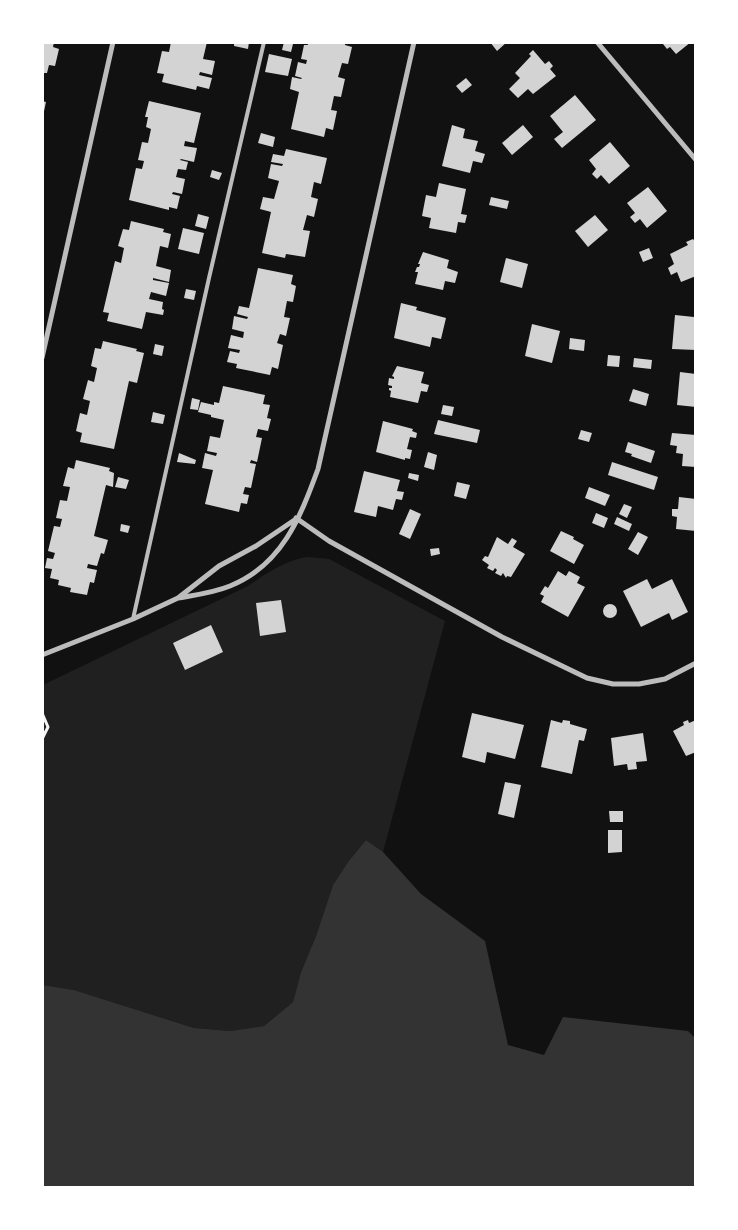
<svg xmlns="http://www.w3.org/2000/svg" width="738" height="1230" font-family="'Titillium Web',sans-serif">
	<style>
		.green { fill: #202020 }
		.water { fill: #333 }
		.building { fill: #d3d3d3 }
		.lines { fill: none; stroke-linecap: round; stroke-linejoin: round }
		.path { stroke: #f5f5f5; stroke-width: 3 }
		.service { stroke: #bcbcbc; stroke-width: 4 }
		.minor { stroke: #bcbcbc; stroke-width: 5 }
	</style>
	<rect width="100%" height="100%" fill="#111"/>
	<path class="green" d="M 308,557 L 329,559 L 445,621 L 383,852 L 366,840 L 348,862 L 333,885 L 316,936 L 301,972 L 293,1002 L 264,1026 L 230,1031 L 194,1028 L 74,990 L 43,985 L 43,685 L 248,586 C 267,573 285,560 308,557 Z"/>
	<path class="water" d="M 366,840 L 383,852 L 421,894 L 485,941 L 508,1045 L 544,1055 L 563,1017 L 688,1031 L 695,1038 L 695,1186 L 694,1188 L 43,1187 L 43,985 L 74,990 L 194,1028 L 230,1031 L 264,1026 L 293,1002 L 301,972 L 316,936 L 333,885 L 348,862 Z"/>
	<path class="building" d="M 42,42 L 54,42 L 53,47 L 59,49 L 55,66 L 49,65 L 47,73 L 42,73 Z
		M 171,42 L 207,42 L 203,59 L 215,61 L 212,75 L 200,72 L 199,75 L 212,78 L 209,89 L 197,86 L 196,90 L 162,82 L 164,74 L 157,73 L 162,51 L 169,52 Z
		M 234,42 L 249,42 L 248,49 L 234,46 Z
		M 284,42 L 293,44 L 291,52 L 282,50 Z
		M 307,42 L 345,42 L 345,45 L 352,47 L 348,64 L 342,63 L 338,77 L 345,79 L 341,97 L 334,96 L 331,110 L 337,111 L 333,130 L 326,128 L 324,137 L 291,129 L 299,92 L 290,89 L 292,77 L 301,79 L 302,78 L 295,76 L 298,62 L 306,64 L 307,60 L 301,59 L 304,45 L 308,45 Z
		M 490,42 L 507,42 L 497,51 Z
		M 665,42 L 691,42 L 676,54 L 670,47 L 667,49 L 663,44 Z
		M 533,50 L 545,64 L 549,61 L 553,66 L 550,69 L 556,76 L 533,94 L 528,89 L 518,98 L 509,89 L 520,78 L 515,73 L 531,56 L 529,54 Z
		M 269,54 L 292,59 L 288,76 L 265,72 Z
		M 466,78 L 472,85 L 462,93 L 456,86 Z
		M 575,95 L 596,120 L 562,148 L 554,139 L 563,132 L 550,116 Z
		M 42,101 L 46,102 L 43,116 L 42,116 Z
		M 149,101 L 201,113 L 194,143 L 185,141 L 184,146 L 197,148 L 194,162 L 181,159 L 180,160 L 188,162 L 186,170 L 178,169 L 176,177 L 185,179 L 182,194 L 173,192 L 172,194 L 180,196 L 177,209 L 169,207 L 169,210 L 129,200 L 136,168 L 142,169 L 144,161 L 138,160 L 142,142 L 148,143 L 151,129 L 146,127 L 148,117 L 145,117 Z
		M 452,125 L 465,129 L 463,138 L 478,141 L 475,151 L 485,154 L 482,163 L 473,161 L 470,173 L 442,166 Z
		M 523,125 L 533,137 L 512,155 L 502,143 Z
		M 261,133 L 275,137 L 273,147 L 258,143 Z
		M 610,142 L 630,166 L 609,184 L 601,175 L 597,179 L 592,174 L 596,169 L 589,160 Z
		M 286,149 L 327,158 L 321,184 L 314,182 L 311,197 L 318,199 L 314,217 L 307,215 L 303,230 L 310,231 L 305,257 L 286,254 L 285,258 L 262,253 L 271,212 L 260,209 L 263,197 L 274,199 L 279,181 L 268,178 L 271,164 L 282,166 L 283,164 L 271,162 L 273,154 L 284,156 Z
		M 212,170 L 222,173 L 219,180 L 210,177 Z
		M 439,183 L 466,189 L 461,214 L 467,215 L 465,223 L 458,222 L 456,233 L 429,228 L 431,218 L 422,216 L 426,195 L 436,197 Z
		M 648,187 L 667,211 L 647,228 L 640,219 L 635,223 L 630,217 L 635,213 L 627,203 Z
		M 491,197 L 509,201 L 507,209 L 489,205 Z
		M 198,214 L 209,217 L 206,229 L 195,226 Z
		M 595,215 L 608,230 L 588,247 L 575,231 Z
		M 131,221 L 164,229 L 163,232 L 171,234 L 168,248 L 160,246 L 156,266 L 171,270 L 169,282 L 153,278 L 153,280 L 169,283 L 166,296 L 151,292 L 149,299 L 163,302 L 162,309 L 164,310 L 163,315 L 146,312 L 142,329 L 107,321 L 109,313 L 103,312 L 115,261 L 121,263 L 124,248 L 118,246 L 123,229 L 129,230 Z
		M 183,228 L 204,233 L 199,254 L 178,249 Z
		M 693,239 L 696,243 L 696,276 L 681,282 L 677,272 L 671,275 L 668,268 L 674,264 L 670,254 L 688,245 L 686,242 Z
		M 649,248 L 653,258 L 643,262 L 639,252 Z
		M 423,252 L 449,260 L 447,268 L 458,272 L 455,283 L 445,281 L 443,290 L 415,284 L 418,272 L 415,272 L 417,267 L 419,267 L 420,264 L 418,264 Z
		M 506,258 L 528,264 L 522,288 L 500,282 Z
		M 258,268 L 293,275 L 291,284 L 296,286 L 293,302 L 287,301 L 284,317 L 290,318 L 286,336 L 280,334 L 277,343 L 283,345 L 278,369 L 272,367 L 270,375 L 236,368 L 237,364 L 227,362 L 230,351 L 239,353 L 240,350 L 228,348 L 231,335 L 243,338 L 244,332 L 232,329 L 234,316 L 247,319 L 248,317 L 237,314 L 239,306 L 249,308 Z
		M 186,289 L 196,291 L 194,300 L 184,298 Z
		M 401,303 L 417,307 L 416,310 L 446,318 L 441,339 L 432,337 L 430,347 L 394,338 Z
		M 675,315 L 694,317 L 694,319 L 696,319 L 696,350 L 672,349 Z
		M 532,324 L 560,331 L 552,363 L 525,356 Z
		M 570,338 L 585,340 L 584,351 L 569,349 Z
		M 103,341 L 137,349 L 136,351 L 144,353 L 137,383 L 129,381 L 114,449 L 80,442 L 82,433 L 76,431 L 80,413 L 87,415 L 90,401 L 83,399 L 88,380 L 94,382 L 97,368 L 91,366 L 95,348 L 101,349 Z
		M 155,344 L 164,346 L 162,356 L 153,354 Z
		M 608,355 L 620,356 L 619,367 L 607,366 Z
		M 634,358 L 652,360 L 651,369 L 633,367 Z
		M 397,366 L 424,372 L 421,383 L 429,385 L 427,392 L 421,391 L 418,403 L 390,397 L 391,391 L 389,390 L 389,388 L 392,388 L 392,386 L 388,385 L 389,378 L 394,379 L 394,377 L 392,376 Z
		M 680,372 L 696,374 L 696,407 L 677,405 Z
		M 223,386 L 265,395 L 263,404 L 270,405 L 267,418 L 271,419 L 268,431 L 258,429 L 256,437 L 262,438 L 257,462 L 251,460 L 250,463 L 256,464 L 251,488 L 245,487 L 243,494 L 249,495 L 247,504 L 241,503 L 239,512 L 205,504 L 213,470 L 202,468 L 205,453 L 216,456 L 217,453 L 207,451 L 210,436 L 220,438 L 224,420 L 211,417 L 211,415 L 198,412 L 201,402 L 214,405 L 214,402 L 219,403 Z
		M 633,389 L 649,394 L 646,406 L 629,401 Z
		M 192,398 L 200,400 L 198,410 L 190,409 Z
		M 443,405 L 454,407 L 452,416 L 441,414 Z
		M 153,412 L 165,415 L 163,424 L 151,422 Z
		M 438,420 L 480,430 L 477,443 L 434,434 Z
		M 383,421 L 413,429 L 412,431 L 417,433 L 416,438 L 410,437 L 407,449 L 412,450 L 410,459 L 405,458 L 405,460 L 376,452 Z
		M 581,430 L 592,433 L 589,442 L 578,439 Z
		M 672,433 L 696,435 L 696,467 L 682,466 L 683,454 L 676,453 L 677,446 L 670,445 Z
		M 628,442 L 655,451 L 651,463 L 631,456 L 632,454 L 625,452 Z
		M 428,452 L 437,455 L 434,470 L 424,467 Z
		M 179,453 L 196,460 L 195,464 L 177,462 Z
		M 76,460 L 110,468 L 109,471 L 114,473 L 113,487 L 106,485 L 94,536 L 108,540 L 104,554 L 101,553 L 97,566 L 88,564 L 87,568 L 97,570 L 94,583 L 90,582 L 87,595 L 70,592 L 71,588 L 58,585 L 59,580 L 50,578 L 52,569 L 45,568 L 47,558 L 53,559 L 55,553 L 48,551 L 54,526 L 60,527 L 62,519 L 56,518 L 60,500 L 67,501 L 70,487 L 63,486 L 68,467 L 74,469 Z
		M 612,462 L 658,477 L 654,490 L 608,475 Z
		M 364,471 L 400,480 L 397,491 L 404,492 L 402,500 L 396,499 L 393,510 L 378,506 L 376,517 L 354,512 Z
		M 409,473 L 419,475 L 418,481 L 408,478 Z
		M 118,477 L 129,480 L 126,489 L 115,487 Z
		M 457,482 L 470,485 L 466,499 L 454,496 Z
		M 589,487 L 610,495 L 605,506 L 585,498 Z
		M 679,497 L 696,499 L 696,531 L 676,529 L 677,517 L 672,516 L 672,509 L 678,509 Z
		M 624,504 L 632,507 L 627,518 L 619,514 Z
		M 410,509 L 421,514 L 410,539 L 399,534 Z
		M 596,513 L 608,518 L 604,528 L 592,523 Z
		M 617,517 L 632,524 L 629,531 L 614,524 Z
		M 121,524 L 130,526 L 128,533 L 120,531 Z
		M 561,531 L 574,537 L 573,539 L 584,545 L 574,564 L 550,551 Z
		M 638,532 L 648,537 L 638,555 L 628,549 Z
		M 497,537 L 508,544 L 512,538 L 517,541 L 513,547 L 525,554 L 511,577 L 507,576 L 506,578 L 503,573 L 501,576 L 495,573 L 497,570 L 495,568 L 493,571 L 487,568 L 489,565 L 482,560 L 485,556 L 488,557 Z
		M 439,548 L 440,554 L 431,556 L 430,549 Z
		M 558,571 L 566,576 L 569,571 L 580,577 L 577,583 L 585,587 L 568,617 L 541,602 L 544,596 L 540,594 L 545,586 L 548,588 Z
		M 647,579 L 652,589 L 672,579 L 688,612 L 672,620 L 669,613 L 641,627 L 623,591 Z
		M 281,600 L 286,632 L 260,636 L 256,603 Z
		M603 611a7 7 0 1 1 14 0a7 7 0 1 1-14 0Z
		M 211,625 L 223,652 L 185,670 L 173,643 Z
		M 472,713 L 524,725 L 515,759 L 487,752 L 485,763 L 462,757 Z
		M 551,720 L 562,723 L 563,720 L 570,721 L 570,724 L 587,729 L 584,741 L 579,740 L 572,774 L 541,767 Z
		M 688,720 L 689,723 L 696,720 L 696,752 L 686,756 L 673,731 L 684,725 L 683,722 Z
		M 643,733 L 647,761 L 636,762 L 637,769 L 628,770 L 627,764 L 614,766 L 611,738 Z
		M 505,782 L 521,785 L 514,818 L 498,814 Z
		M 609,811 L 623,811 L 623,822 L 610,822 Z
		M 608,830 L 622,830 L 622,852 L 608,853 Z"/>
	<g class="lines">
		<path class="path" d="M 42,713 L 48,727 L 42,739"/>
		<path class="service" d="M 133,619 L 209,278 L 264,42"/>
		<path class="minor" d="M 597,42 L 696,160
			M 42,358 L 113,42
			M 296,518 L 329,541 L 502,637 L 587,678 L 613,684 L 639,684 L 665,679 L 696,663
			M 178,598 C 195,595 213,593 230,586 C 282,565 300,518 318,469 L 414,42
			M 42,655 L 133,619 L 178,598 L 219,566 L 256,546 L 296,519"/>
	</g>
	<rect width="738" height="1230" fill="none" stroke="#ffffff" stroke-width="88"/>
</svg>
